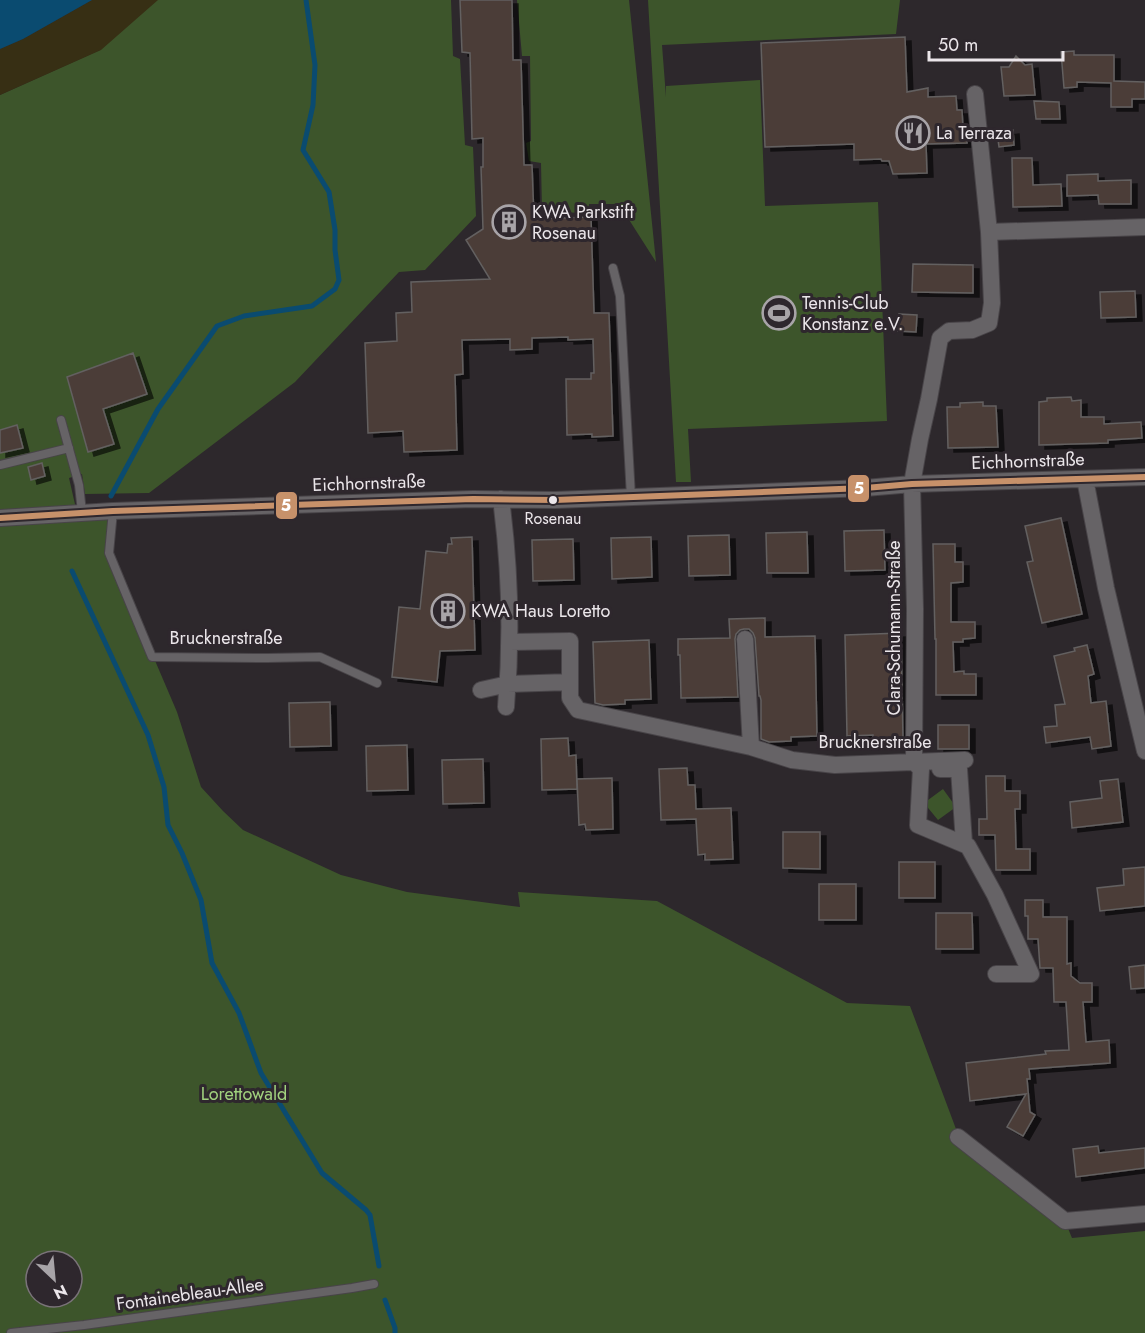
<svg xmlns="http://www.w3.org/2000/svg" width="1145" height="1333" font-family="Jost,sans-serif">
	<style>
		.green { fill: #3d552b; fill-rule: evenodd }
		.sand { fill: #372f14 }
		.water { fill: #0a4b70 }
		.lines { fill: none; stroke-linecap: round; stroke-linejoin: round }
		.stream { stroke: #0a4b70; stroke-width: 5 }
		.building { fill: #4b3e39; stroke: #636060; stroke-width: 1.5; filter: url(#shadow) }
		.lane-casing { stroke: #484448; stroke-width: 10 }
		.street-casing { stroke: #484448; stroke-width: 18 }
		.lane { stroke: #666366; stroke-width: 8 }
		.street { stroke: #666366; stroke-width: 16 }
		.bus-1-casing { stroke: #2e272d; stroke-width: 10 }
		.bus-1 { stroke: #c7916a; stroke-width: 6 }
		.bus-dot { fill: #ebe6ea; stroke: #2e272d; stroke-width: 2 }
		.labels { text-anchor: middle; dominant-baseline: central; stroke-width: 6; stroke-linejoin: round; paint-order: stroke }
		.bus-label { font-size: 16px; fill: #ebe6ea; stroke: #2e272d }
		.poi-label { font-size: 18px; fill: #ebe6ea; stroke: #2e272d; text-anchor: start }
		.street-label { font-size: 18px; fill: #ebe6ea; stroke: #2e272d }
		.park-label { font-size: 18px; fill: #a1d27e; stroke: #2e272d }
		.line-badge { stroke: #2e272d; stroke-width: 2 }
		.badge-label { font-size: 16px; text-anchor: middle; font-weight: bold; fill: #fff }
	</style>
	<defs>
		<filter id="shadow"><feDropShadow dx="6" dy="4" stdDeviation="0" flood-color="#0009"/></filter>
	</defs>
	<rect width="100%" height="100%" fill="#2d282c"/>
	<path class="green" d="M 156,0 L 451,0 L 453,56 L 460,59 L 465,145 L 473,147 L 476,216 L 425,270 L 399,272 L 295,382 L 149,493 L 85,494 L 82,474 L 69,478 L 77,513 L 113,511 L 109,553 L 177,712 L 201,787 L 223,811 L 243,830 L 341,875 L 407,892 L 520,907 L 518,892 L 657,901 L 847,1003 L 910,1006 L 959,1137 L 1065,1221 L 1072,1238 L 1145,1231 L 1145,1333 L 0,1333 L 0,95 L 100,50 ZM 36,1261 L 72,1261 L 72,1297 L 36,1297 Z
		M 517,0 L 629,0 L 656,262 L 619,204 L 589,204 L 588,214 L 581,213 L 542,211 L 541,163 L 529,161 L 526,143 L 531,141 L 530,56 L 522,56 Z
		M 648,0 L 900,0 L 896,34 L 662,45 L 666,97 L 666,86 L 760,80 L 765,206 L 878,202 L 887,421 L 688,429 L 691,482 L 676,482 Z
		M 943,789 L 956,807 L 938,820 L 924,803 Z"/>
	<path class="sand" d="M 92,0 L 158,0 L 101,50 L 0,95 L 0,49 L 23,39 Z"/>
	<path class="water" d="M 0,0 L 92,0 L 23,39 L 0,49 Z"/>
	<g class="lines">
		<path class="stream" d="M 111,496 L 158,409 L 217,326 L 244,316 L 312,306 L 335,289 L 339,280 L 335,250 L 335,230 L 329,192 L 303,150 L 313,105 L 315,65 L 306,0
			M 72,571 L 148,735 L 164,787 L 168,825 L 182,853 L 201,900 L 212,963 L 239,1013 L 261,1073 L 322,1173 L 366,1210 L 370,1215 L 379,1266
			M 385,1300 L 395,1328 L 395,1333"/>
	</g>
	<path class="building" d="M 460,0 L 512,0 L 513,60 L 521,60 L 524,165 L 532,165 L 534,219 L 591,217 L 594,313 L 609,313 L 613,436 L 592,437 L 592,434 L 567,435 L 566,379 L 591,379 L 591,373 L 594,373 L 593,339 L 568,340 L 568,337 L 532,338 L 532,349 L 510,350 L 510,339 L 462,340 L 463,374 L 455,375 L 457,450 L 404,452 L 403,431 L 368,433 L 365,343 L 397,341 L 396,313 L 412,312 L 411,282 L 490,279 L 466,240 L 483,229 L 481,167 L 483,167 L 483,138 L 472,139 L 470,53 L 462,52 Z
		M 905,37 L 907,92 L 928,88 L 928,97 L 956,96 L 957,110 L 962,110 L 963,128 L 967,127 L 967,143 L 926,144 L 927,173 L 893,174 L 889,161 L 882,161 L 881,159 L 854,160 L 854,144 L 765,147 L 761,43 Z
		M 1074,51 L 1074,55 L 1114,55 L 1114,81 L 1145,82 L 1145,99 L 1132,99 L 1132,107 L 1111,107 L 1111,83 L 1077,82 L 1077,87 L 1064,88 L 1061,52 Z
		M 1016,56 L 1025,65 L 1032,64 L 1035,95 L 1004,96 L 1001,67 L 1009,67 Z
		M 1034,101 L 1059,102 L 1060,119 L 1036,119 Z
		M 1013,130 L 1014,145 L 999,147 L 997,132 Z
		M 1012,158 L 1032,158 L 1033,185 L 1061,184 L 1062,206 L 1013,207 Z
		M 1098,174 L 1098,181 L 1131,180 L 1131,204 L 1099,204 L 1098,195 L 1067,196 L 1067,175 Z
		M 913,264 L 973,265 L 973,293 L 912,292 Z
		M 1135,291 L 1136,317 L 1101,318 L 1100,292 Z
		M 899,314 L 917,315 L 916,332 L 898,331 Z
		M 133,353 L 147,394 L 103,409 L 114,444 L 88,452 L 67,377 Z
		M 1071,397 L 1072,401 L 1081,400 L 1081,417 L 1104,417 L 1104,424 L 1141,422 L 1142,438 L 1108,440 L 1108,443 L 1039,445 L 1039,402 L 1047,401 L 1047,398 Z
		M 983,402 L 983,406 L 996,406 L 998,447 L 948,448 L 947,407 L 960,407 L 960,403 Z
		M 17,425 L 23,448 L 0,453 L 0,430 Z
		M 42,463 L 45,476 L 31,480 L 28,467 Z
		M 1061,518 L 1082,614 L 1042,623 L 1027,562 L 1033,561 L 1025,526 Z
		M 884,530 L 885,570 L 845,571 L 844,531 Z
		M 807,532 L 808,573 L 767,573 L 766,533 Z
		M 729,535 L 730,575 L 689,576 L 688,536 Z
		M 472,537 L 475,650 L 440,651 L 437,682 L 392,677 L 399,607 L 420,609 L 426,551 L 447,553 L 448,544 L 452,544 L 451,538 Z
		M 651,537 L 652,577 L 612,579 L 611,538 Z
		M 573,539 L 574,580 L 533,581 L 532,540 Z
		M 933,544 L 955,544 L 955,562 L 963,562 L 963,582 L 951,583 L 951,622 L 975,622 L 975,638 L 963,639 L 963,642 L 953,642 L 954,672 L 964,671 L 964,674 L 976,674 L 976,695 L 936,695 L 936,639 L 935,639 Z
		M 765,618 L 765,637 L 815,636 L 817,736 L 791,737 L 791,741 L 769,742 L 761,739 L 761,700 L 760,696 L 759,696 L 755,638 L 753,633 L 749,629 L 744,629 L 740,630 L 736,634 L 735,639 L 738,697 L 681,698 L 680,655 L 678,655 L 678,639 L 730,638 L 729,619 Z
		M 901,633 L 903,739 L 873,739 L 873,735 L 847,736 L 845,635 Z
		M 649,640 L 651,699 L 625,700 L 625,704 L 603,705 L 595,703 L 593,642 Z
		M 1087,645 L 1094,674 L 1088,676 L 1091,703 L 1106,701 L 1111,746 L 1092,749 L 1090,737 L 1046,743 L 1044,727 L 1057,726 L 1055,705 L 1065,704 L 1054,656 L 1075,651 L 1074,648 Z
		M 330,702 L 331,746 L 290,747 L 289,703 Z
		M 938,725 L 969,725 L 969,749 L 938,749 Z
		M 568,738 L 569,756 L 576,755 L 577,789 L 542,790 L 541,739 Z
		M 407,745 L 408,790 L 367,791 L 366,746 Z
		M 483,759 L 484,803 L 443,804 L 442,760 Z
		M 687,768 L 688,785 L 695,785 L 696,809 L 731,808 L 733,859 L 705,860 L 705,854 L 698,855 L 696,819 L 661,820 L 659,769 Z
		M 986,776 L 1005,776 L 1005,791 L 1020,791 L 1020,809 L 1015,809 L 1016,849 L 1030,849 L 1030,870 L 996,870 L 995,835 L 979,835 L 979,819 L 987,819 Z
		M 612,778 L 613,829 L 586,830 L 585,824 L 579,825 L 577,779 Z
		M 1118,779 L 1123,822 L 1072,828 L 1070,802 L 1102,798 L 1100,781 Z
		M 783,832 L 820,832 L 820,869 L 783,868 Z
		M 899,862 L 935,862 L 935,898 L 899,898 Z
		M 1145,867 L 1145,906 L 1100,911 L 1097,888 L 1124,885 L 1123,869 Z
		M 819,884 L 856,884 L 856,920 L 819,920 Z
		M 1025,900 L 1043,900 L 1043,917 L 1067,917 L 1067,964 L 1071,963 L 1071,976 L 1080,983 L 1092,983 L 1092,1002 L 1083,1002 L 1086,1042 L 1109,1040 L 1110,1063 L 1029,1069 L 1030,1079 L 1027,1079 L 1030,1112 L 1035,1115 L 1023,1136 L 1007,1127 L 1026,1094 L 970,1101 L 966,1063 L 1046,1054 L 1045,1051 L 1069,1050 L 1066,1002 L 1054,1002 L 1053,968 L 1040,968 L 1038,939 L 1028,939 L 1028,916 L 1025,916 Z
		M 936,913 L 972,913 L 973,949 L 936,949 Z
		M 1145,965 L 1145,988 L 1131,989 L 1129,967 Z
		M 1098,1146 L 1099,1153 L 1145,1148 L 1145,1168 L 1076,1177 L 1073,1149 Z"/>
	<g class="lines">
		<g class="lane-casing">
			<path id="lane" d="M 613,268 L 620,296 L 631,497
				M 61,420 L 79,485 L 82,512
				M 0,465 L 69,448
				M 113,511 L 109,553 L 152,657 L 267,658 L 320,657 L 377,683
				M 11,1333 L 84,1325 L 352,1288 L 374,1284"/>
		</g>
		<g class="street-casing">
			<path id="street" d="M 975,94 L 989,232 L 992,303 L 989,323 L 972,330 L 949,331 L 940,338 L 929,399 L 920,439 L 912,484 L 915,609 L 914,762 L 921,769 L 918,825 L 968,846 L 995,895 L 1031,974 L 996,974
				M 989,232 L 1145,227
				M 1085,479 L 1106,588 L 1145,751
				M 501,499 C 510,568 512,637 506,707
				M 0,518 L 113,511 L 473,499 L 555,500 L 865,488 L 912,484 L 1145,477
				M 745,639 L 751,747
				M 510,642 L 570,641 L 570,682
				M 481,690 L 508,684 L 570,682 L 570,698 L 578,710 L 751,747 L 792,760 L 835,765 L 965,760
				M 940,769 L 959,769 L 964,843
				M 958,1137 L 1065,1221 L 1145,1214"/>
		</g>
		<use href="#lane" class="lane"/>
		<use href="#street" class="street"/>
		<g class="bus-1-casing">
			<path id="bus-1" d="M 0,518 L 113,511 L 473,499 L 555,500 L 865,488 L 912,484 L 1145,477"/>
		</g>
		<use href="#bus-1" class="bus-1"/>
	</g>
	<defs>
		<g id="restaurant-ring" transform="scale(1.725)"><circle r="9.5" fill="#2e272d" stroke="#a8a4a8" stroke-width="1.5"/><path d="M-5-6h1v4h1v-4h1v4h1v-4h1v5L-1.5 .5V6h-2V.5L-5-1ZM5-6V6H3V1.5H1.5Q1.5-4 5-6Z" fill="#a8a4a8"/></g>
		<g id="building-ring" transform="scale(1.725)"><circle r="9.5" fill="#2e272d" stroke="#a8a4a8" stroke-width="1.5"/><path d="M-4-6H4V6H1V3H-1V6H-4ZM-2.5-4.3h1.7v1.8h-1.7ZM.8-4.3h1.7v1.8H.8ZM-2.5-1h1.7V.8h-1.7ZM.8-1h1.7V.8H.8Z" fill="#a8a4a8"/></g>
		<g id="stadium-ring" transform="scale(1.725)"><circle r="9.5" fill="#2e272d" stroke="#a8a4a8" stroke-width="1.5"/><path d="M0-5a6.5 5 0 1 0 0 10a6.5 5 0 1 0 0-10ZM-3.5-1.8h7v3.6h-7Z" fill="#a8a4a8"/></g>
	</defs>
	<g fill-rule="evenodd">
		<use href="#restaurant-ring" x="913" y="133"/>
		<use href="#building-ring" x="509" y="222"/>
		<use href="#stadium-ring" x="779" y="313"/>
		<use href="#building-ring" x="448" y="611"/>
	</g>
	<circle class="bus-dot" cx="553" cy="500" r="5"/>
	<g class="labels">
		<g class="bus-label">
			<text x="553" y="518">Rosenau</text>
		</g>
		<g class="poi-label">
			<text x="936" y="133">La Terraza</text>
			<text x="532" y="212">KWA Parkstift<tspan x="532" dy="21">Rosenau</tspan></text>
			<text x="802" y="303">Tennis-Club<tspan x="802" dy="21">Konstanz e.V.</tspan></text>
			<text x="471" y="611">KWA Haus Loretto</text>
		</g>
		<g class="street-label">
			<text transform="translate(1028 461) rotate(-2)">Eichhornstraße</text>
			<text transform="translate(369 483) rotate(-2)">Eichhornstraße</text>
			<text transform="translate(894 628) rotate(-90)">Clara-Schumann-Straße</text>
			<text x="226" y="638">Brucknerstraße</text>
			<text x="875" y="742">Brucknerstraße</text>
			<text transform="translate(190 1294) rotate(-8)">Fontainebleau-Allee</text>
		</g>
		<g class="park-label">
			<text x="244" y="1094">Lorettowald</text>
		</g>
	</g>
	<g class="line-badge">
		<rect x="847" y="474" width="23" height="29" rx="6" fill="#c7916a"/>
		<rect x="275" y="491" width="23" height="29" rx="6" fill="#c7916a"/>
	</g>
	<g class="badge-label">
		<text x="859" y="494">5</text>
		<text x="286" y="511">5</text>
	</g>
	<g transform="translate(54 1279) rotate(154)"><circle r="28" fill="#2e272d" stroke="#7a7379" stroke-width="1.5"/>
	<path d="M0-4.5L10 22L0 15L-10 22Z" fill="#a8a4a8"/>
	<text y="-9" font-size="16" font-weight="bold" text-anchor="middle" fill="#ebe6ea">N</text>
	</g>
	<path d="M929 51v9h134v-9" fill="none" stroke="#ebe6ea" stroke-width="3"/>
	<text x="938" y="51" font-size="18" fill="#ebe6ea" stroke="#2e272d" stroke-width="4.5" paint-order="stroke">50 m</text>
</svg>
